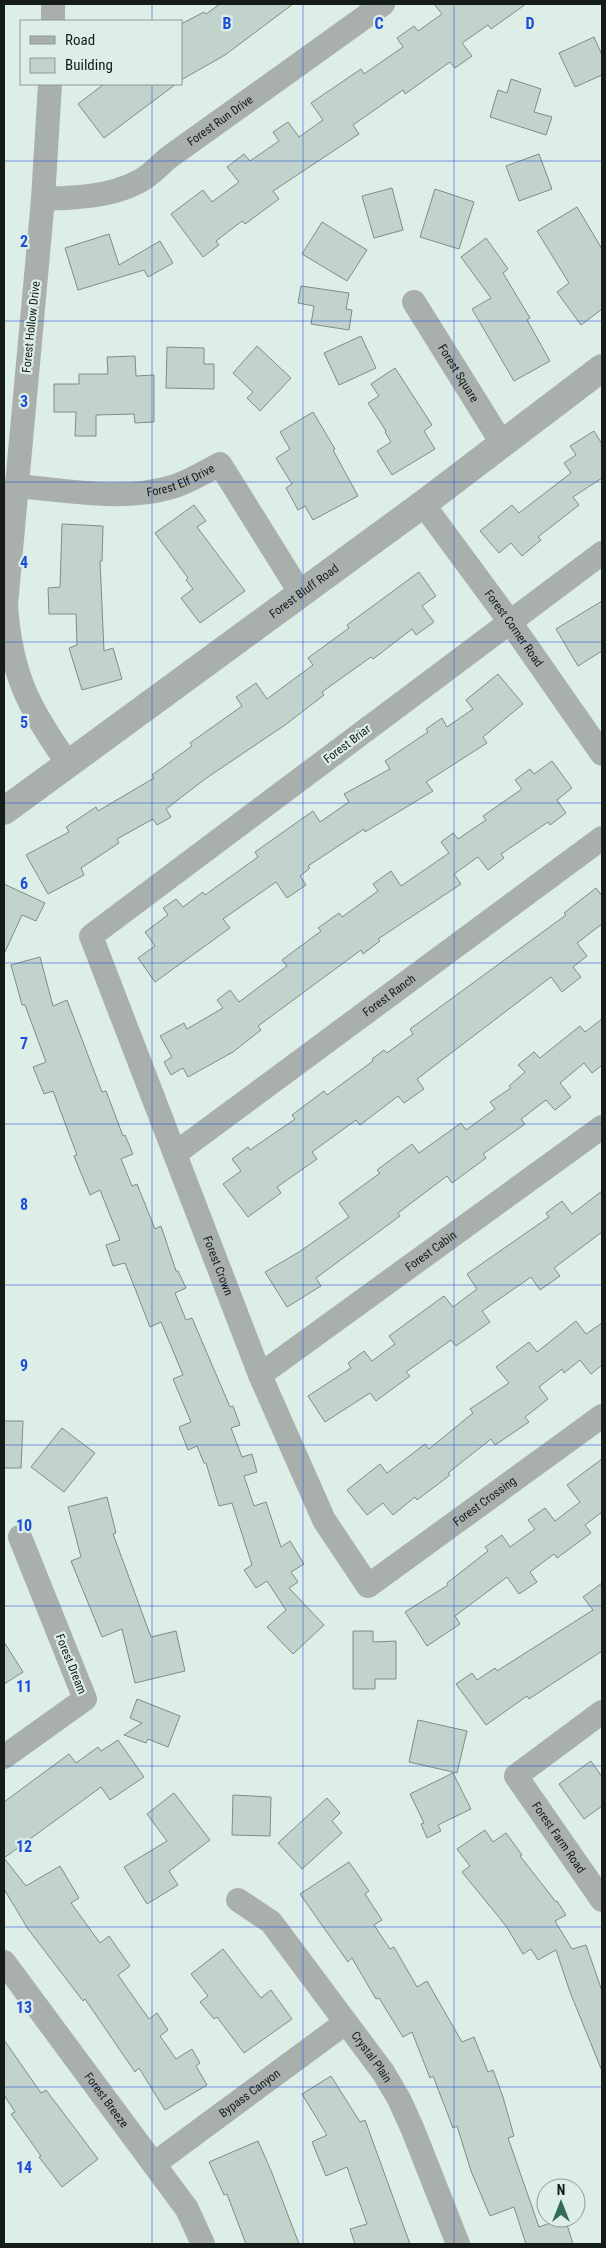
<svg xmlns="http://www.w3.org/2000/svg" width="606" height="2248" font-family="'Roboto Condensed',sans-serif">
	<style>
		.building { fill: #c2d3cb; stroke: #7e8e86 }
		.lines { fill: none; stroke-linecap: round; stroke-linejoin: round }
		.minor { stroke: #a9b0ac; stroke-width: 24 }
		.tertiary { stroke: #a9b0ac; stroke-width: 28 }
		.grid { fill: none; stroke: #1d4ed8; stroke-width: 1; stroke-opacity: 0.55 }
		.labels { text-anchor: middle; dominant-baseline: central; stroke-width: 4.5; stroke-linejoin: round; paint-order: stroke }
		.street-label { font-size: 12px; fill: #141b18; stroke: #ddeee6 }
		.grid-label { font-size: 16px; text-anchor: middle; font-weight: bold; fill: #1d4ed8; stroke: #ddeee6; stroke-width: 4.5; stroke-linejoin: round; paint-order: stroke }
	</style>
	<rect width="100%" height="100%" fill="#ddeee6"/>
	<path class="building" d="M 220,4 L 293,4 L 225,55 L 181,80 L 181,24 L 204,12 L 206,14 Z
		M 434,4 L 526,4 L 491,29 L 488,25 L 462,43 L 472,56 L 455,68 L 450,62 L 405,94 L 403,90 L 353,125 L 359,134 L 273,191 L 279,199 L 245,224 L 242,221 L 216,241 L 219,245 L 203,257 L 171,214 L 203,190 L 212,202 L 239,182 L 227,167 L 244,154 L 250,161 L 279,141 L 273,132 L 288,122 L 299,137 L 323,120 L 311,103 L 361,69 L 364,74 L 403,47 L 397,38 L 414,26 L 418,31 L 442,14 Z
		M 594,37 L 602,55 L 602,75 L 575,87 L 559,53 Z
		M 511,79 L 541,89 L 534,112 L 552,117 L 546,135 L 490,117 L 498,90 L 507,93 Z
		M 104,84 L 176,84 L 104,138 L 78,104 Z
		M 539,154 L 552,189 L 519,201 L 506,166 Z
		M 392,188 L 403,230 L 374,238 L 362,196 Z
		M 435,189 L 474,202 L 459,249 L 420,237 Z
		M 577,207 L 602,249 L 602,309 L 581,325 L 557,292 L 569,283 L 537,231 Z
		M 322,222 L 367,250 L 347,281 L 302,254 Z
		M 109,234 L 119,265 L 160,241 L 173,263 L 148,277 L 144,270 L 78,290 L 65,248 Z
		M 486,238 L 508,269 L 503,273 L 530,318 L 527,320 L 550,361 L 514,381 L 472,309 L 491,298 L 461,257 Z
		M 301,286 L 349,293 L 346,309 L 352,310 L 349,330 L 311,324 L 314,306 L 298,303 Z
		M 361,336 L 376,368 L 339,385 L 324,353 Z
		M 257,346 L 291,378 L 260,411 L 247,398 L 253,392 L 233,373 Z
		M 167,347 L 204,348 L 204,364 L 214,364 L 214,389 L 166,388 Z
		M 135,356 L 136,376 L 154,375 L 154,422 L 135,423 L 134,414 L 96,415 L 96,436 L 75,436 L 76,412 L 54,412 L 54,384 L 79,384 L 79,374 L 108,374 L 107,357 Z
		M 395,368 L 432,425 L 424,431 L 435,449 L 392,475 L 377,451 L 391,442 L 385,432 L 386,431 L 368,403 L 379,396 L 371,384 Z
		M 313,412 L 335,449 L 333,450 L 358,496 L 313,520 L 305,506 L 298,510 L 286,488 L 292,484 L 276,458 L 290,449 L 280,432 Z
		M 594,431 L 602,444 L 602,478 L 573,497 L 579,505 L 538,537 L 541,540 L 522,556 L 511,543 L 499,553 L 480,531 L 512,505 L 519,513 L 571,473 L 564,463 L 576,455 L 570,446 Z
		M 194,505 L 206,521 L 197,527 L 245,591 L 200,623 L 181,598 L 193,589 L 186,580 L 188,578 L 155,533 Z
		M 62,524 L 103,526 L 102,561 L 100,561 L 104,651 L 113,648 L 122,679 L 82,690 L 69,648 L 77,645 L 76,614 L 49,614 L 48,588 L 60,587 Z
		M 419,572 L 436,596 L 422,606 L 434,622 L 416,635 L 412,629 L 373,659 L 371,657 L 322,692 L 324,695 L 285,725 L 205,779 L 166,809 L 171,817 L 157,825 L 153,819 L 117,839 L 119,843 L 81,868 L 84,875 L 48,894 L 26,855 L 69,832 L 66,827 L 96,807 L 98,811 L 154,778 L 152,775 L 192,746 L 190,743 L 242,706 L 236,697 L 256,683 L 267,699 L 313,665 L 308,658 L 349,628 L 347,625 Z
		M 602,601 L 602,651 L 578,666 L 556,629 Z
		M 498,674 L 523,704 L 483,737 L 487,743 L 426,782 L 433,791 L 365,832 L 364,829 L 308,866 L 310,868 L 300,876 L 306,885 L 287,898 L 276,882 L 223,919 L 230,928 L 155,982 L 138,958 L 155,946 L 145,932 L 168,915 L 163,908 L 176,899 L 183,907 L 203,892 L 205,895 L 258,857 L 255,852 L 313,811 L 320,822 L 349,802 L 344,794 L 390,769 L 385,761 L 428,732 L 426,729 L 442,718 L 447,727 L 473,709 L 466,700 Z
		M 552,761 L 572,788 L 557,800 L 566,813 L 550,825 L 548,822 L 501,854 L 504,858 L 488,870 L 478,857 L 454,874 L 461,884 L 378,939 L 380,941 L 363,954 L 361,950 L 258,1026 L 261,1030 L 233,1052 L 188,1077 L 183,1068 L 171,1075 L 164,1062 L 172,1057 L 160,1036 L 184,1023 L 187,1029 L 223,1008 L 217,1000 L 230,990 L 239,1002 L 287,966 L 282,960 L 321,931 L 318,928 L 339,913 L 342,917 L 378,891 L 373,884 L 391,871 L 401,886 L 449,853 L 441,842 L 453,833 L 458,839 L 486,820 L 483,816 L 522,789 L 515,780 L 530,769 L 534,774 Z
		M 4,884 L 45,903 L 36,921 L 22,915 L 4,954 Z
		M 596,888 L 602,896 L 602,924 L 577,943 L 587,956 L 573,967 L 581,977 L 562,992 L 551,977 L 417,1079 L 424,1089 L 404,1103 L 398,1096 L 360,1125 L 356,1120 L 312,1152 L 317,1159 L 277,1187 L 281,1193 L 248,1217 L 223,1184 L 241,1171 L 232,1159 L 248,1147 L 250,1150 L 295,1119 L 292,1115 L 324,1091 L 327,1095 L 373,1061 L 372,1059 L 384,1050 L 387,1053 L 413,1034 L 410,1029 L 566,915 L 564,913 Z
		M 40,957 L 53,1006 L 67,1000 L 102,1092 L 106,1091 L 123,1136 L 125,1135 L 133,1154 L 121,1159 L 132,1186 L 137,1184 L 155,1229 L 161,1226 L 176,1271 L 178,1271 L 186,1288 L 175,1293 L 186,1320 L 192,1318 L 230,1407 L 233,1406 L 240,1425 L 231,1428 L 242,1457 L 252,1454 L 257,1472 L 244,1476 L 254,1506 L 266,1502 L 281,1547 L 290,1541 L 304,1564 L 291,1572 L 298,1582 L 289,1588 L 324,1625 L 293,1654 L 267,1627 L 286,1610 L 267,1581 L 256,1588 L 244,1570 L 252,1565 L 232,1503 L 219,1506 L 206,1463 L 204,1463 L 197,1446 L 188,1450 L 179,1427 L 191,1422 L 173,1379 L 183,1375 L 161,1322 L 150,1327 L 125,1263 L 113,1266 L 106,1245 L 120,1240 L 100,1190 L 90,1195 L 74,1156 L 77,1155 L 53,1091 L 44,1094 L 33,1067 L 46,1062 L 25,1005 L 22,1005 L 11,965 Z
		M 602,1019 L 602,1065 L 592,1073 L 584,1063 L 560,1083 L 571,1097 L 555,1110 L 546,1100 L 521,1119 L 525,1124 L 483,1154 L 486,1158 L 452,1183 L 447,1176 L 398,1213 L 400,1216 L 316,1278 L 321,1286 L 287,1307 L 265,1272 L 299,1252 L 349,1217 L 339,1203 L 380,1173 L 377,1170 L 412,1144 L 419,1153 L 461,1123 L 466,1130 L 495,1109 L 490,1102 L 511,1088 L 509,1086 L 525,1072 L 518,1065 L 534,1052 L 540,1058 L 580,1026 L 585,1032 Z
		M 602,1191 L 602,1232 L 554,1268 L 560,1276 L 540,1290 L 531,1277 L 482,1311 L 490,1322 L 456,1346 L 451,1340 L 406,1372 L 410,1376 L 376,1401 L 370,1393 L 325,1422 L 308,1396 L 351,1368 L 348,1363 L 364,1351 L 372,1361 L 395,1344 L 389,1336 L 444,1296 L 453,1307 L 477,1289 L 467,1274 L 549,1217 L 546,1213 L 562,1201 L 572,1214 Z
		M 576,1321 L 586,1334 L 602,1323 L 602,1365 L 591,1374 L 580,1360 L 564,1373 L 562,1369 L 539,1387 L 548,1399 L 525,1417 L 529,1422 L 495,1445 L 491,1439 L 448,1473 L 450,1475 L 417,1500 L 415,1497 L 393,1515 L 383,1503 L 367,1515 L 347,1490 L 380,1464 L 387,1473 L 425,1444 L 429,1449 L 473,1413 L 470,1409 L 509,1383 L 496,1367 L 529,1342 L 537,1352 Z
		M 4,1421 L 23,1421 L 21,1468 L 4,1468 Z
		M 62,1428 L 95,1453 L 64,1492 L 31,1467 Z
		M 602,1459 L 602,1512 L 585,1525 L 591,1533 L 557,1558 L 554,1554 L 530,1572 L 537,1582 L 519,1594 L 507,1577 L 455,1616 L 460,1624 L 427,1646 L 405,1612 L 448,1585 L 447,1583 L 488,1551 L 485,1547 L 502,1535 L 510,1547 L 535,1529 L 528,1520 L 545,1508 L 555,1521 L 580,1502 L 567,1485 Z
		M 107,1497 L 116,1533 L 113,1534 L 151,1637 L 176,1631 L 185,1671 L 135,1683 L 122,1629 L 102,1637 L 71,1561 L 81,1557 L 68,1507 Z
		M 602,1583 L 602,1651 L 529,1699 L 527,1696 L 486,1725 L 456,1684 L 472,1673 L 477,1680 L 495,1668 L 497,1671 L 593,1610 L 583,1597 Z
		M 353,1631 L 373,1631 L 373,1642 L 396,1641 L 396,1679 L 375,1679 L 375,1689 L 353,1689 Z
		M 4,1642 L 23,1672 L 4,1684 Z
		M 137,1699 L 180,1716 L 168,1747 L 148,1739 L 146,1743 L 124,1735 L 142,1723 L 130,1718 Z
		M 418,1720 L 467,1731 L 457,1773 L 409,1762 Z
		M 118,1740 L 144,1777 L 110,1800 L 101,1787 L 4,1858 L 26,1886 L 60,1866 L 79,1898 L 71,1903 L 100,1943 L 109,1936 L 130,1966 L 118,1975 L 149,2019 L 157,2013 L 168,2030 L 160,2036 L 176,2059 L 192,2049 L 200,2063 L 196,2066 L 207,2085 L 165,2110 L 139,2068 L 135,2072 L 85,1999 L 83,2001 L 28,1929 L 4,1889 L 4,1802 L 69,1754 L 76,1763 L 98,1747 L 101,1751 Z
		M 591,1761 L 602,1777 L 602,1806 L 584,1819 L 559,1784 Z
		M 453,1773 L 471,1809 L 438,1825 L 441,1831 L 427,1838 L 421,1824 L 424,1823 L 410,1794 Z
		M 174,1793 L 210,1840 L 169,1871 L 178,1885 L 147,1904 L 124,1867 L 167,1841 L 147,1814 Z
		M 233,1795 L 271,1797 L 270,1836 L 232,1835 Z
		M 327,1798 L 340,1813 L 332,1821 L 342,1833 L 302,1869 L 278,1843 Z
		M 485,1830 L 493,1842 L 506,1833 L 522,1855 L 520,1856 L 556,1902 L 557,1901 L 566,1915 L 555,1921 L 572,1949 L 586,1945 L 602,1991 L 602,2071 L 570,1992 L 556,1950 L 538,1960 L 531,1949 L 523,1954 L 506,1926 L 462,1872 L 470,1866 L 457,1849 Z
		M 349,1862 L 369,1891 L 365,1894 L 382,1920 L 374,1925 L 390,1949 L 394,1947 L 417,1987 L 427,1981 L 462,2042 L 474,2037 L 488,2072 L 493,2070 L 503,2097 L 514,2136 L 508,2138 L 539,2227 L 565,2218 L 573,2244 L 526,2244 L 514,2207 L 490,2216 L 471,2171 L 457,2126 L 453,2128 L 433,2076 L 430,2078 L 412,2032 L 403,2037 L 379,1998 L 376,1999 L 352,1958 L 348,1962 L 300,1894 Z
		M 223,1949 L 261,1998 L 271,1990 L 292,2019 L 244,2053 L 217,2017 L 214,2019 L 200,2002 L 208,1996 L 191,1974 Z
		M 4,2040 L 41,2093 L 46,2090 L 98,2159 L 62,2187 L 39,2157 L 41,2156 L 11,2114 L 15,2112 L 4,2095 Z
		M 331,2076 L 360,2122 L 365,2120 L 410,2244 L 355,2244 L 350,2229 L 367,2224 L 347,2167 L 326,2176 L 312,2142 L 327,2135 L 302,2094 Z
		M 258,2141 L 272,2173 L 299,2244 L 246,2244 L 227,2194 L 224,2195 L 209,2162 Z"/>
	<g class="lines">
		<g class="minor">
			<path d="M 53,4 L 53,21"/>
			<path d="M 50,84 L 43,199 L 6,605 C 11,675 29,709 69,765"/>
			<path id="s1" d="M 43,199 C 75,198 109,197 138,182 C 149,177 159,166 168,158 L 383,4"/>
			<path id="s2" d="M 414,302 L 503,445"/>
			<path id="s3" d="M 15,486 C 66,490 122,502 172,487 C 189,482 204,472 220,464 L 301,594"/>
			<path id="s4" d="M 423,504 L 510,622 L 602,754"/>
			<path id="s5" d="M 602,553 L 91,936 L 260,1375 L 324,1520 L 368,1586 L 602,1416"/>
			<path id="s6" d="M 176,1153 L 602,838"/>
			<path id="s7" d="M 260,1375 L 602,1127"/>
			<path id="s8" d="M 602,1712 L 516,1776 L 602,1900"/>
			<path d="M 4,1757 L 85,1699 L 20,1537"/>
			<path id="s9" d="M 238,1900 L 271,1922 L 383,2072 L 399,2099 L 413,2130 L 458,2244"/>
			<path id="s10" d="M 4,1962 L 187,2209 L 203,2244"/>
			<path id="s11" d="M 154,2164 L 345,2023"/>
		</g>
		<path class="tertiary" id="s12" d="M 4,811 L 423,504 L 602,368"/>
	</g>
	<path class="grid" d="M 152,4 L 152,21M 303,4 L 303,2244M 454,4 L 454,2244M 152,84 L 152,2244M 4,161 L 602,161M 4,321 L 602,321M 4,482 L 602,482M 4,642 L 602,642M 4,803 L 602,803M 4,963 L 602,963M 4,1124 L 602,1124M 4,1285 L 602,1285M 4,1445 L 602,1445M 4,1606 L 602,1606M 4,1766 L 602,1766M 4,1927 L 602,1927M 4,2087 L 602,2087"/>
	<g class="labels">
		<g class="street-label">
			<text stroke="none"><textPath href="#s1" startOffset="200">Forest Run Drive</textPath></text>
			<text transform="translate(31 327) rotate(-84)">Forest Hollow Drive</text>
			<text stroke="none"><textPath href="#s2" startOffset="84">Forest Square</textPath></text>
			<text stroke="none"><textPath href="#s3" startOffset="168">Forest Elf Drive</textPath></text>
			<text stroke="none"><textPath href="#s12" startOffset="372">Forest Bluff Road</textPath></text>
			<text stroke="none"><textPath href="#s4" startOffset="154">Forest Corner Road</textPath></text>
			<text transform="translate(347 744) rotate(-37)">Forest Briar</text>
			<text stroke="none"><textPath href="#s6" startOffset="265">Forest Ranch</textPath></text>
			<text stroke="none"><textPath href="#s7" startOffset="211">Forest Cabin</textPath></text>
			<text stroke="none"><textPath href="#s5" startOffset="992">Forest Crown</textPath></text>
			<text stroke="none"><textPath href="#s5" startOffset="1491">Forest Crossing</textPath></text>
			<text transform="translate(71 1664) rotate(68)">Forest Dream</text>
			<text stroke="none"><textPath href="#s8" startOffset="182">Forest Farm Road</textPath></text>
			<text stroke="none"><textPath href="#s9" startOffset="208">Crystal Plain</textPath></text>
			<text stroke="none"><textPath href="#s11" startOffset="119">Bypass Canyon</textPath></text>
			<text stroke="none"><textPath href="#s10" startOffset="172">Forest Breeze</textPath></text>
		</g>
	</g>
	<g class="grid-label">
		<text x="227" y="29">B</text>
		<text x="379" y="29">C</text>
		<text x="530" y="29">D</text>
		<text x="24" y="247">2</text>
		<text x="24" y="407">3</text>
		<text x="24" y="568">4</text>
		<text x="24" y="728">5</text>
		<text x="24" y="889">6</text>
		<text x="24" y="1049">7</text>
		<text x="24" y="1210">8</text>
		<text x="24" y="1371">9</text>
		<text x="24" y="1531">10</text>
		<text x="24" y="1692">11</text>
		<text x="24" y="1852">12</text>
		<text x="24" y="2013">13</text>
		<text x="24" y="2173">14</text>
	</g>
	<rect width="606" height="2248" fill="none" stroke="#141b18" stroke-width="10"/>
	<rect x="20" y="20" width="162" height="65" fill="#ddeee6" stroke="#8d9a94"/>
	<rect x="30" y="36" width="25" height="8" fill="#a9b0ac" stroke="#8d9a94"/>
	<text x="65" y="45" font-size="15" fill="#141b18">Road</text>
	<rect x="30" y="58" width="25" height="15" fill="#c2d3cb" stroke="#8d9a94"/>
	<text x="65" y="70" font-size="15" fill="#141b18">Building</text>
	<g transform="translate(561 2203)"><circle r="24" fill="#ddeee6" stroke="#8d9a94"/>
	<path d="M0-4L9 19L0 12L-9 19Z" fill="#326d57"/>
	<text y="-8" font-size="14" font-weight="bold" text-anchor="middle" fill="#141b18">N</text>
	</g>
</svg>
